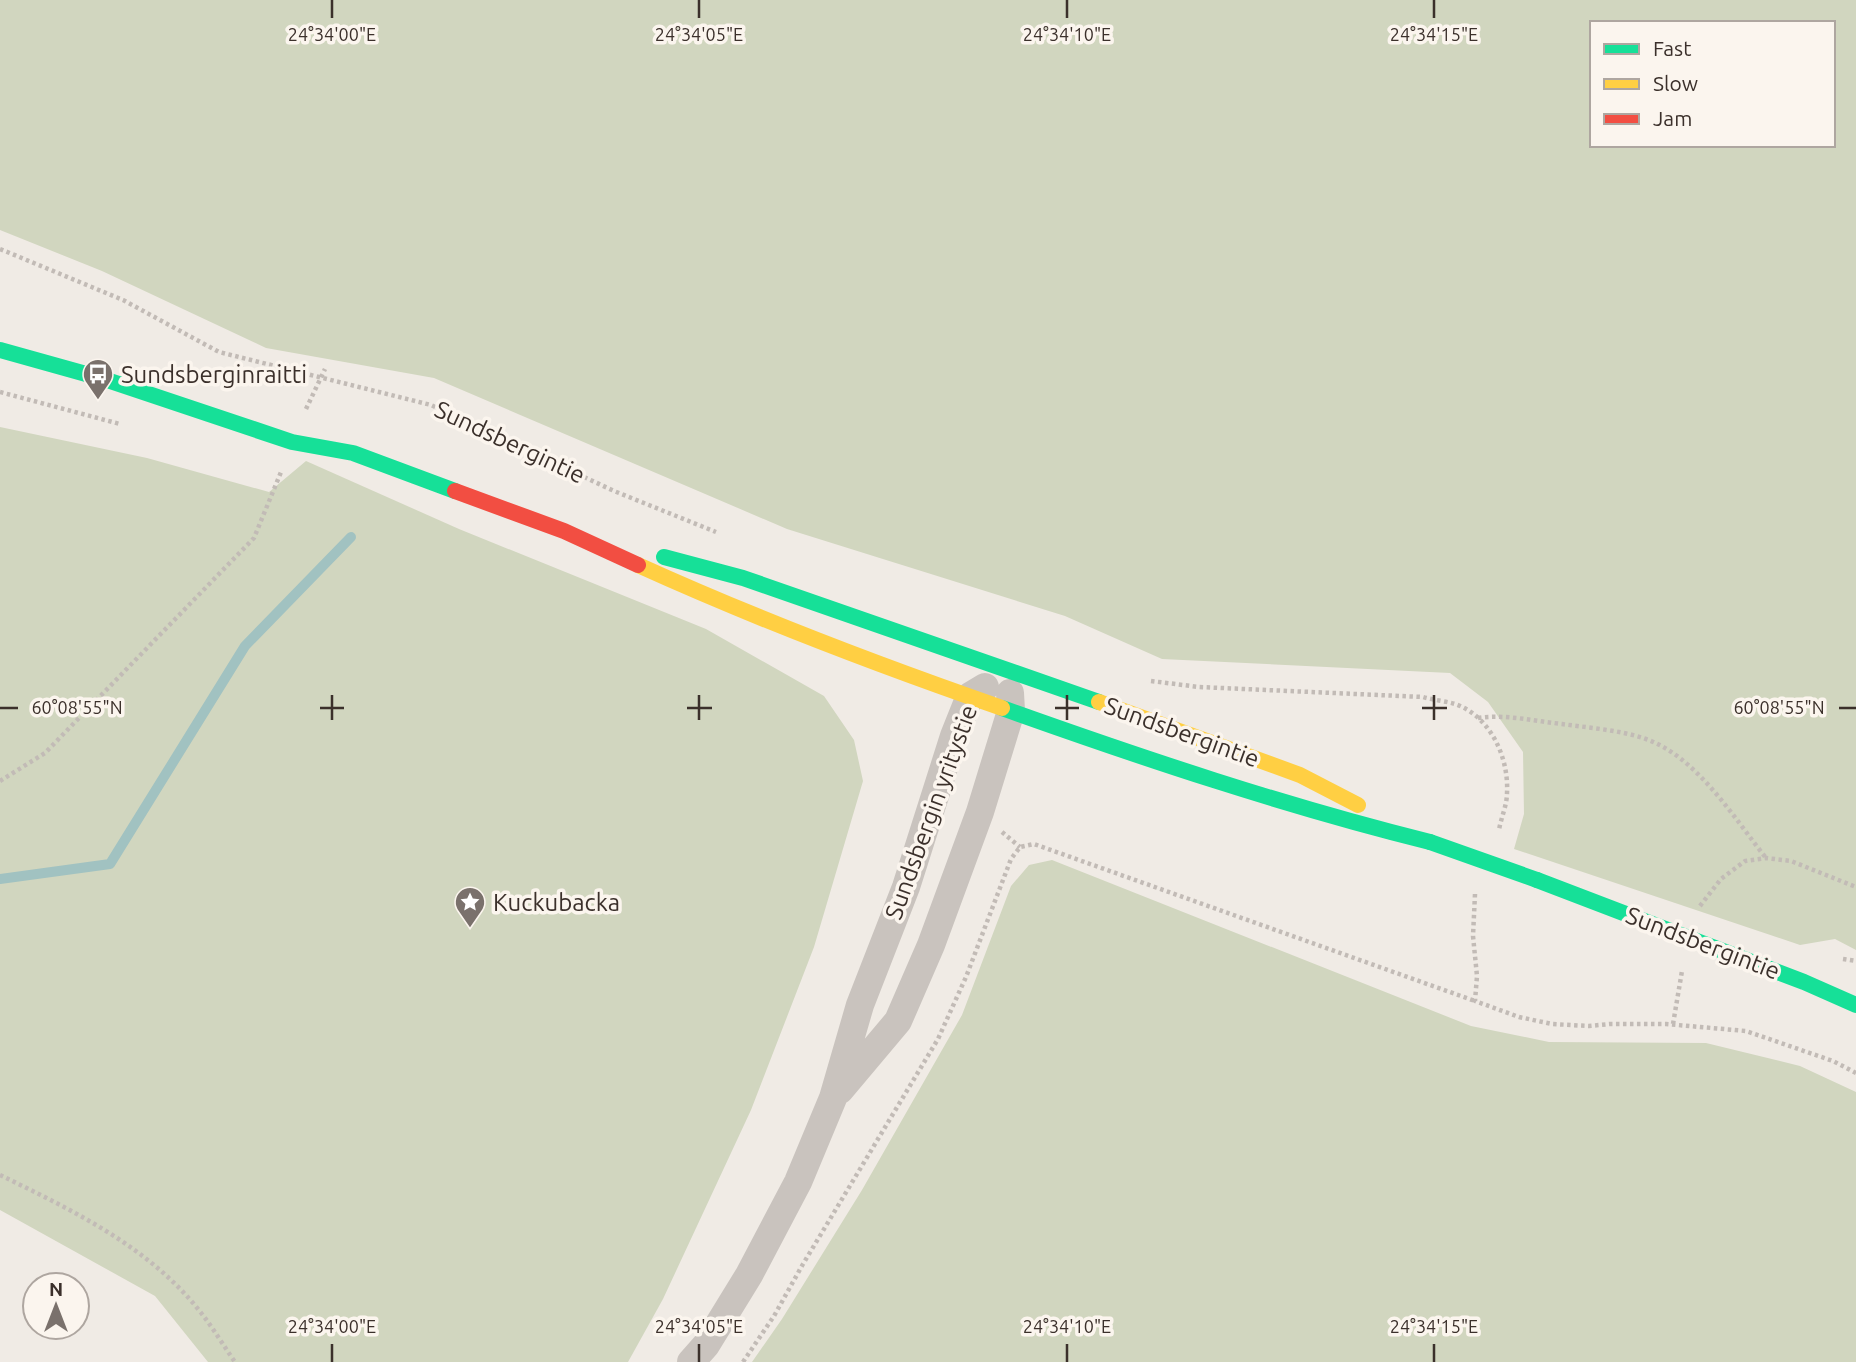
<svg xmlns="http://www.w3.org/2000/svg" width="1856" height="1362" font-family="Ubuntu,sans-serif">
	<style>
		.green { fill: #d1d6bf; fill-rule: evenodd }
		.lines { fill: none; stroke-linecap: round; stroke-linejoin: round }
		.stream { stroke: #a1c2c1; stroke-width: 10 }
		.path { stroke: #c2bbb6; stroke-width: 4.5; stroke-dasharray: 3.5 3.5; stroke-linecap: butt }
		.street { stroke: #c9c3be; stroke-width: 28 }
		.fast { stroke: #16e098; stroke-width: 16 }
		.slow { stroke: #ffcf43; stroke-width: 16 }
		.jam { stroke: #f24e42; stroke-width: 16 }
		.fast-bridge { stroke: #16e098; stroke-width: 16 }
		.ticks { fill: none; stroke: #3b302b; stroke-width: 2.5 }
		.labels { text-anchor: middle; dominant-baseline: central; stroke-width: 7; stroke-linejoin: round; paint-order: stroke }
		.poi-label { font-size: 24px; fill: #3b302b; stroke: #fbf5ee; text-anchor: start }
		.street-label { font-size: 24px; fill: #3b302b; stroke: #fbf5ee }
		.ticks-label { font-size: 18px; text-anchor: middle; fill: #3b302b; stroke: #fbf5ee; stroke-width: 7; stroke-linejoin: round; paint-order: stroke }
	</style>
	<rect width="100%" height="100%" fill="#f0ebe5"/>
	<path class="green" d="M 0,0 L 1856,0 L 1856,950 L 1835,939 L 1800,945 L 1514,849 L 1524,814 L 1523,752 L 1488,702 L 1450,673 L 1162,659 L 1065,616 L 787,529 L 434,378 L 266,348 L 102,271 L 0,230 ZM 1592,23 L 1833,23 L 1833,145 L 1592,145 Z
		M 0,427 L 147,458 L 269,492 L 306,461 L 459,529 L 706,629 L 824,696 L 854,740 L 863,781 L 814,947 L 751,1110 L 663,1299 L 628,1362 L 208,1362 L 155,1296 L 0,1210 Z
		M 1052,860 L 1471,1026 L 1549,1042 L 1706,1043 L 1800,1066 L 1856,1092 L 1856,1362 L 752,1362 L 782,1319 L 862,1190 L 962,1015 L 1011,886 L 1029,865 Z"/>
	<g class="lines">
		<path class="stream" d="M 0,879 L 110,864 L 245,646 L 351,537"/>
		<path class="path" d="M 0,249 L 123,300 L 219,352 L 431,405 L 614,491 L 716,532
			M 0,392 L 120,424
			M 306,409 L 325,369
			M 1151,681 L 1199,687 L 1423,697 C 1433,700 1445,701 1455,704 C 1490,716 1509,757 1507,793 C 1507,805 1501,818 1499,830
			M 1478,718 C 1506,714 1534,721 1562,724 C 1590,728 1620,730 1646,739 C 1697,757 1734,818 1766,858
			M 0,781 L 45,753 L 254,538 L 281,472
			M 1002,832 L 1020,847
			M 1475,894 L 1473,936 L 1477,976 L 1475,1001 L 1519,1017 L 1552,1024 L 1589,1026 L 1610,1024 L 1666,1024 L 1746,1031 L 1833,1061 L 1856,1073
			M 1700,906 L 1721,879 L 1745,861 L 1766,858 L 1791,861 L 1856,887
			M 1843,959 L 1856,961
			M 1673,1024 L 1682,971
			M 0,1175 C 72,1210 147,1246 198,1309 C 212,1326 223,1345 235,1362
			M 743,1362 L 774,1316 L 803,1264 L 938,1039 L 966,977 L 1011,859 L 1020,847 L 1034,844 L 1475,1001"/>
		<path class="street" d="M 840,1090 L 898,1021 L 931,945 L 980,812 L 1011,711 L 1010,693
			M 691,1362 L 706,1345 L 749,1275 L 798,1182 L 833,1098 L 860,1005 L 906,887 L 954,736 L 970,696 L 985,687"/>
		<path class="fast" d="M 0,350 L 104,379 L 292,442 L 353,453 L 455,491
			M 664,557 L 743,578 L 1099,702
			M 1002,708 C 1142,758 1285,806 1430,842
			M 1537,880 L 1804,982 L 1856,1005"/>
		<path class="slow" d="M 638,565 C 757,619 878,665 1002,708
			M 1099,702 L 1300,775 L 1358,805"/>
		<path class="jam" d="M 455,491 L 564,531 L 638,565"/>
		<path class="fast-bridge" d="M 1430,842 L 1537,880"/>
	</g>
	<path class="ticks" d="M 332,0 L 332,18M 699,0 L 699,18M 1067,0 L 1067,18M 1434,0 L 1434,18M 332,695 L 332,720M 699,695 L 699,720M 1067,695 L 1067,720M 1434,695 L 1434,720M 0,708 L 18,708M 320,708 L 344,708M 687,708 L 712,708M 1055,708 L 1079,708M 1422,708 L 1447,708M 1839,708 L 1856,708M 332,1344 L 332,1362M 699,1344 L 699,1362M 1067,1344 L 1067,1362M 1434,1344 L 1434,1362"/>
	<defs>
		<g id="bus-pin" transform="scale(1.575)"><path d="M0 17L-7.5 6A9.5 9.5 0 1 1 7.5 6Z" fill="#7a716c" stroke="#fbf5ee"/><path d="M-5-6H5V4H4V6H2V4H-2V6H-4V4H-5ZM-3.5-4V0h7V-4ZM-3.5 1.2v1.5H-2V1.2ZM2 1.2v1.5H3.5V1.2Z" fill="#fff"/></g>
		<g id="sight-pin" transform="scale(1.575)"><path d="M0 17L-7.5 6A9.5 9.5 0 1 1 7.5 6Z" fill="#7a716c" stroke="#fbf5ee"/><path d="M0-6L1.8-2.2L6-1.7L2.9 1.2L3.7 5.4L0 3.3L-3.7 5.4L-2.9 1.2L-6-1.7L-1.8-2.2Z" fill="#fff"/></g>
	</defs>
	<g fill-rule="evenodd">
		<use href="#bus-pin" x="98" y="374"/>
		<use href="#sight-pin" x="470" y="902"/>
	</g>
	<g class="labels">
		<g class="poi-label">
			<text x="121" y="374">Sundsberginraitti</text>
			<text x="493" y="902">Kuckubacka</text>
		</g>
		<g class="street-label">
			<text transform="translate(510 442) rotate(25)">Sundsbergintie</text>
			<text transform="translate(1182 732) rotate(20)">Sundsbergintie</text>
			<text transform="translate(931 812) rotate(-70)">Sundsbergin yritystie</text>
			<text transform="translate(1703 943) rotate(21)">Sundsbergintie</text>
		</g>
	</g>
	<g class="ticks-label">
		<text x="332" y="41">24°34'00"E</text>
		<text x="699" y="41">24°34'05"E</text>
		<text x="1067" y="41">24°34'10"E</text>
		<text x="1434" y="41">24°34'15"E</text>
		<text x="77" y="714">60°08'55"N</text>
		<text x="1779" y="714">60°08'55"N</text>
		<text x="332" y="1333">24°34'00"E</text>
		<text x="699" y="1333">24°34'05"E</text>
		<text x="1067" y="1333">24°34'10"E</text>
		<text x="1434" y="1333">24°34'15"E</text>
	</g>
	<rect x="1590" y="21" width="245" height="126" fill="#fbf5ee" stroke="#aea6a0" stroke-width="2"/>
	<rect x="1604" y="44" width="35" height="10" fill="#16e098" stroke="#aea6a0" stroke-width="2"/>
	<text x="1653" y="56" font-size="21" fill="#3b302b">Fast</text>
	<rect x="1604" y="79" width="35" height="10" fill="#ffcf43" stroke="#aea6a0" stroke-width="2"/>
	<text x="1653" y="91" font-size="21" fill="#3b302b">Slow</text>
	<rect x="1604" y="114" width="35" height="10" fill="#f24e42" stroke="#aea6a0" stroke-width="2"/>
	<text x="1653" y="126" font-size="21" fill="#3b302b">Jam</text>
	<g transform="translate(56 1306)"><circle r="33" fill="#fbf5ee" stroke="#aea6a0" stroke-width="2"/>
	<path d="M0-5L12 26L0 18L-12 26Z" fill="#7a716c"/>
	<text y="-10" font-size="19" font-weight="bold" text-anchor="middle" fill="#3b302b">N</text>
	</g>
</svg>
